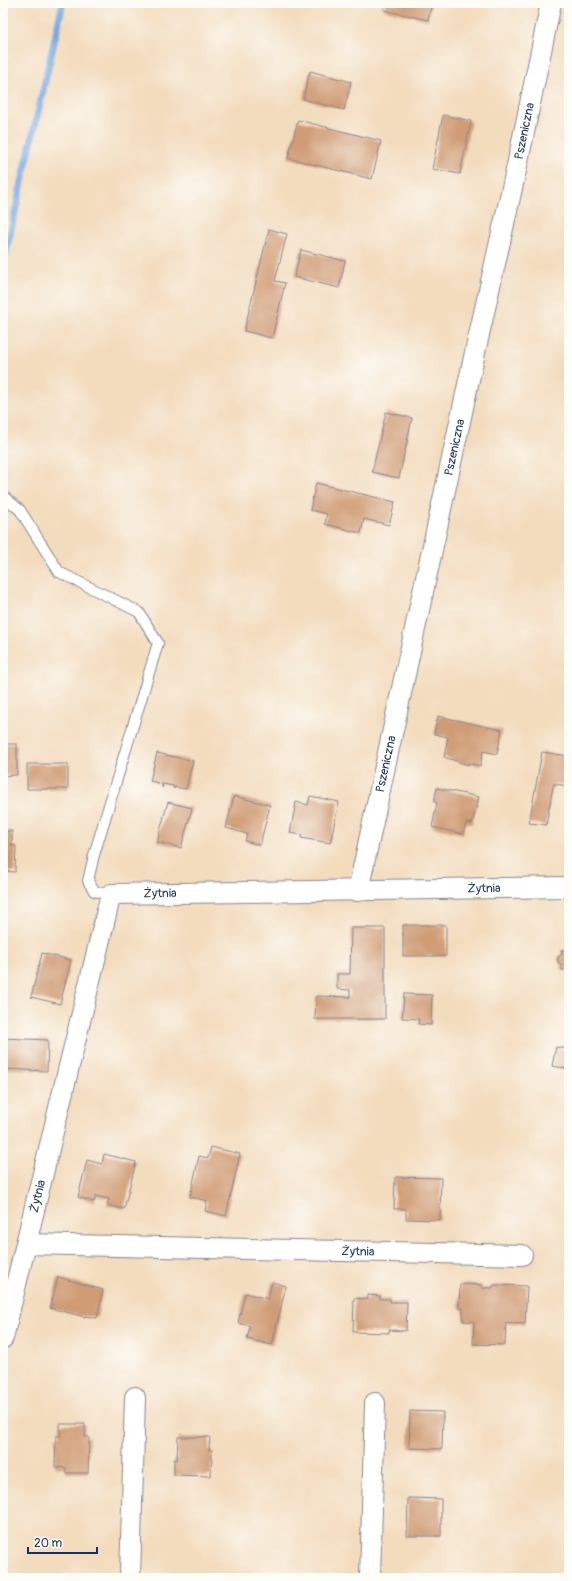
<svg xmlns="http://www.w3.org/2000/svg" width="572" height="1581" font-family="Pangolin,sans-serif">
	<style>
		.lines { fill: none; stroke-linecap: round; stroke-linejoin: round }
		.stream { stroke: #74a6df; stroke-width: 7 }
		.building { fill: #d09c76 }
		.service-casing { stroke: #87858e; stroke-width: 12 }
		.minor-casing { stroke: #87858e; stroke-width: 22 }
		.service { stroke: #fff; stroke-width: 10 }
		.minor { stroke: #fff; stroke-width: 20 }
		.labels { text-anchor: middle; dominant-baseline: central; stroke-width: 3; stroke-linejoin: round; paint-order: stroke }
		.street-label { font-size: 12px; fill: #1b2f5e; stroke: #fdfcf7 }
	</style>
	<rect width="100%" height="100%" fill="#fdfcf7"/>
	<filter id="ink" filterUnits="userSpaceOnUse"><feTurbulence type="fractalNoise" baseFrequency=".025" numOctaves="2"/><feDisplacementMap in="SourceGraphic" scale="8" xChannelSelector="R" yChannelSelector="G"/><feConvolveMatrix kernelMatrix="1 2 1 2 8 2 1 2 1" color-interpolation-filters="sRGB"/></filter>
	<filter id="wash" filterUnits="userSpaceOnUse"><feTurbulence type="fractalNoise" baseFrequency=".012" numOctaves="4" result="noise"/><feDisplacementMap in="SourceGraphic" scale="16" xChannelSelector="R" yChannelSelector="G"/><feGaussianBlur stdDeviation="0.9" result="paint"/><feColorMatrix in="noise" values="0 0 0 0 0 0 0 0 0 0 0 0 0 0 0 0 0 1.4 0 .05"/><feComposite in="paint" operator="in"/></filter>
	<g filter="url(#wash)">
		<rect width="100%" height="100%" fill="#f3dbbd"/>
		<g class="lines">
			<path class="stream" d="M 3,265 L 63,3"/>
		</g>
		<g id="blocks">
			<path class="building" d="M 385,3 L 432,3 L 428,20 L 384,10 Z
				M 310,71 L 351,82 L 344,110 L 303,99 Z
				M 443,115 L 471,121 L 460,174 L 432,169 Z
				M 298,120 L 381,141 L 372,179 L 288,158 Z
				M 269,229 L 287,234 L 275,281 L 285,283 L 272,338 L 244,331 Z
				M 301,250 L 345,261 L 339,288 L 294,277 Z
				M 386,412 L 412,418 L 399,478 L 372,472 Z
				M 316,483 L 395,502 L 389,525 L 364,519 L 361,533 L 325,524 L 327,514 L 310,510 Z
				M 438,716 L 502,730 L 497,754 L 483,751 L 480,766 L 468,763 L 468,765 L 444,757 L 448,737 L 434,734 Z
				M 3,744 L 17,744 L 17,775 L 3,776 Z
				M 542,752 L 569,756 L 569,786 L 554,784 L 553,786 L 546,825 L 529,823 Z
				M 157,753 L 193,761 L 186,789 L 174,787 L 174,789 L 173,786 L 163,784 L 162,788 L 162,784 L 150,781 Z
				M 27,764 L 68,764 L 68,789 L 27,789 Z
				M 437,788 L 479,797 L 472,824 L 466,823 L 463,834 L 432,827 L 437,803 L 434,802 Z
				M 234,796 L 270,805 L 260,845 L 245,841 L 247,834 L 226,828 Z
				M 310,796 L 339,802 L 330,843 L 301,838 L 302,835 L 290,833 L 296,802 L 308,805 Z
				M 168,802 L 192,808 L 181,848 L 157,842 Z
				M 3,831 L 12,831 L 12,846 L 16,846 L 15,872 L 3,871 Z
				M 403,925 L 446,925 L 446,956 L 403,956 Z
				M 351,928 L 385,928 L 385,1019 L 315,1019 L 316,996 L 350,997 L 350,990 L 337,989 L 337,974 L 350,974 Z
				M 561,950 L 569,950 L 569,970 L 562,970 L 561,965 L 558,962 L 558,957 L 562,954 Z
				M 42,953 L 71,960 L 60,1004 L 31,997 Z
				M 404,994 L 432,995 L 431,1025 L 418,1024 L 419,1019 L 402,1018 Z
				M 3,1038 L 48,1040 L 47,1071 L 3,1069 Z
				M 556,1047 L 569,1049 L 569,1069 L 552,1066 Z
				M 211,1147 L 240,1154 L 226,1216 L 205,1211 L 207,1201 L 190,1197 L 199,1156 L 208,1158 Z
				M 104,1154 L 136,1162 L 124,1209 L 107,1205 L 109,1199 L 96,1196 L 94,1202 L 78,1197 L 87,1160 L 102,1164 Z
				M 395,1177 L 441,1178 L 440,1220 L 406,1219 L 406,1209 L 394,1209 Z
				M 58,1277 L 103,1290 L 97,1318 L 85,1316 L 85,1317 L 50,1308 Z
				M 272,1282 L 286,1286 L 272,1345 L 247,1339 L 250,1326 L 238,1323 L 245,1293 L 268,1299 Z
				M 460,1284 L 482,1285 L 482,1288 L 493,1288 L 493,1285 L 527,1286 L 525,1324 L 506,1323 L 505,1345 L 473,1344 L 474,1322 L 463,1321 L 463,1308 L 459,1309 Z
				M 368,1295 L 380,1296 L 380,1299 L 390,1299 L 390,1302 L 407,1302 L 406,1331 L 389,1330 L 389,1333 L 353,1332 L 354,1298 L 368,1299 Z
				M 410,1411 L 443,1412 L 442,1449 L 409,1448 Z
				M 60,1424 L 85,1424 L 85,1437 L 89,1437 L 88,1473 L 66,1473 L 66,1468 L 55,1467 L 56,1436 L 60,1436 Z
				M 178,1437 L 210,1437 L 209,1450 L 212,1450 L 211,1476 L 174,1475 L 174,1459 L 177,1460 Z
				M 408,1498 L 441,1499 L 441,1536 L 407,1536 Z"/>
		</g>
	</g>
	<g filter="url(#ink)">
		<use href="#blocks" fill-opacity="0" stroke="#87858e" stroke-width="1"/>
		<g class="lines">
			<g class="service-casing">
				<path id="service" d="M 3,496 L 20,510 L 59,572 L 139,612 L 158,643 L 94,855 L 88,881 L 94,891 L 111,894"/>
			</g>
			<g class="minor-casing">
				<g id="minor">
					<path id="s1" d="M 358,891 L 474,357 L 517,166 L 551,3"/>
					<path id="s2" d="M 26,1244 L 522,1255"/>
					<path id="s3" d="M 3,1338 L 111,894 L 569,887"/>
					<path d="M 130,1578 L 135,1397"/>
					<path d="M 370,1578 L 375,1403"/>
				</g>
			</g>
			<use href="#service" class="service"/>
			<use href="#minor" class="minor"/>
		</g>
	</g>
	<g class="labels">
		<g class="street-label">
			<text stroke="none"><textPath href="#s1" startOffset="778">Pszeniczna</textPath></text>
			<text stroke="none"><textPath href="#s1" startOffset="454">Pszeniczna</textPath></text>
			<text stroke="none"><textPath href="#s1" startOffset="130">Pszeniczna</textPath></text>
			<text stroke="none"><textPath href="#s3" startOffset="830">Żytnia</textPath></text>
			<text stroke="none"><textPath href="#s3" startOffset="506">Żytnia</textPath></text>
			<text stroke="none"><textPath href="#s3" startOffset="146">Żytnia</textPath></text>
			<text stroke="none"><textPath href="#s2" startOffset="332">Żytnia</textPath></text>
		</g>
	</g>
	<rect width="572" height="1581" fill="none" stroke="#fdfcf7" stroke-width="16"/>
	<path d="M28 1547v6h69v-6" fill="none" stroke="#1b2f5e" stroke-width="2"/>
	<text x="34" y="1547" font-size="12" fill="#1b2f5e" stroke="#fdfcf7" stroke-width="3" paint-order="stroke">20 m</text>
</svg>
